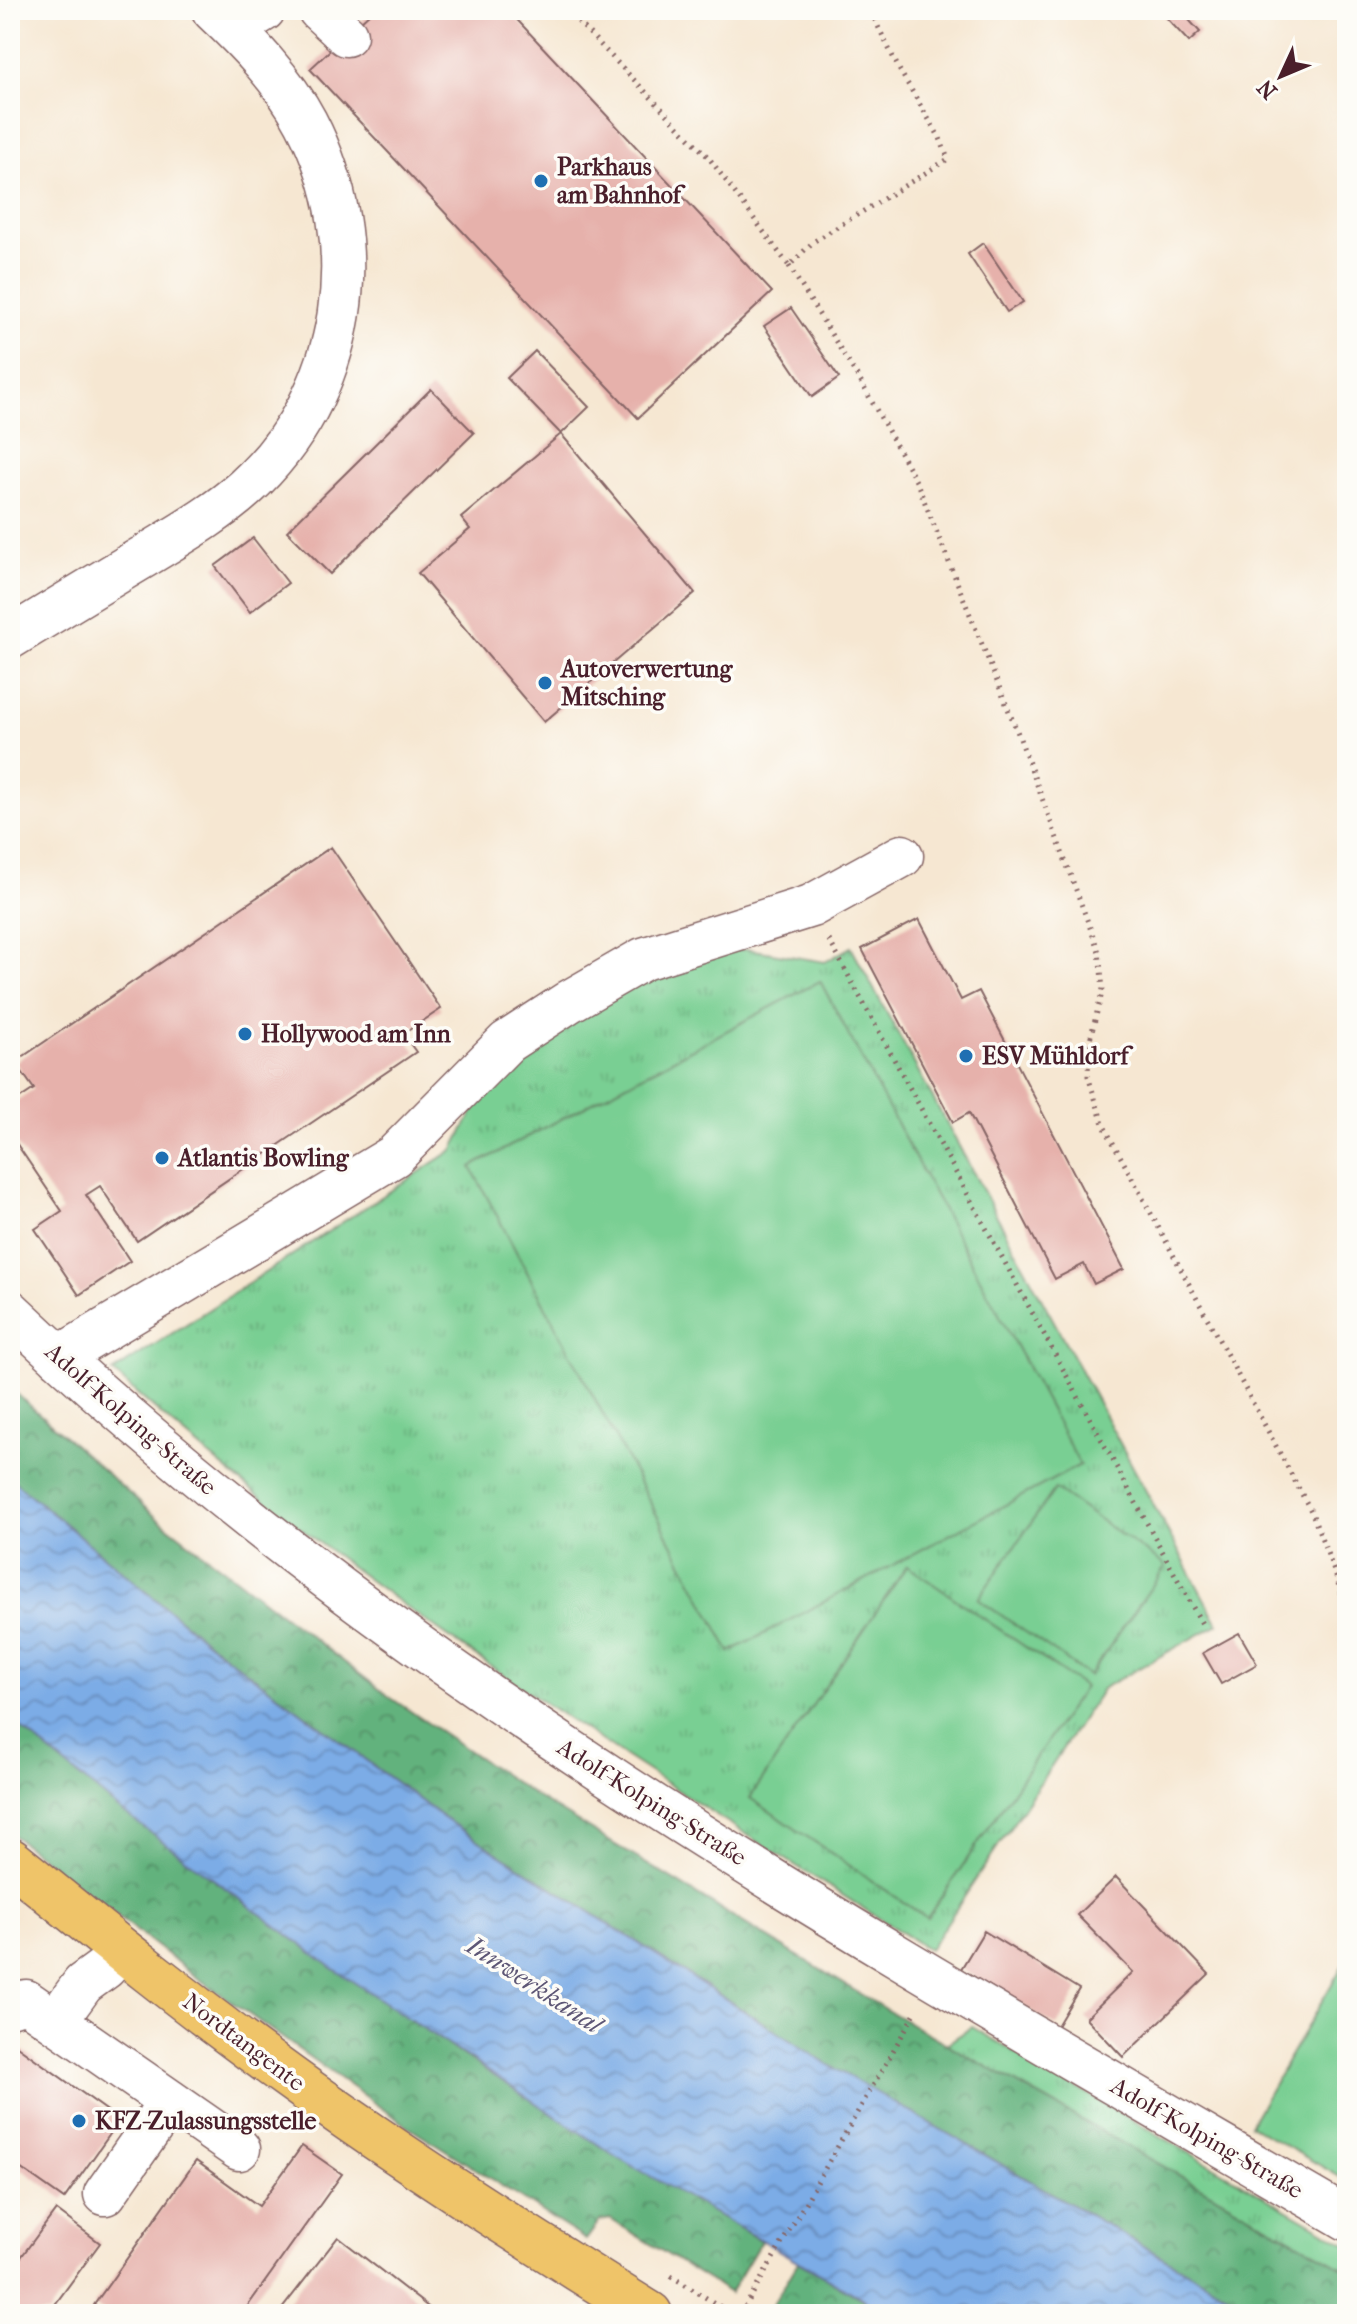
<svg xmlns="http://www.w3.org/2000/svg" width="1357" height="2324" font-family="'IM FELL French Canon',serif">
	<style>
		.grass { fill: url(#grass-tufts); stroke: #62775f; stroke-width: 2 }
		.forest { fill: url(#forest-crowns); stroke: #566854; stroke-width: 2 }
		.garden { fill: #79cf93; stroke: #62775f; stroke-width: 2 }
		.water { fill: url(#water-waves); stroke: #626688; stroke-width: 2 }
		.building { fill: #e6b1ab }
		.lines { fill: none; stroke-linecap: round; stroke-linejoin: round }
		.minor-casing { stroke: #866565; stroke-width: 45 }
		.major-casing { stroke: #866565; stroke-width: 47 }
		.path { stroke: #866565; stroke-width: 5; stroke-dasharray: 2 6; stroke-linecap: butt }
		.minor { stroke: #fff; stroke-width: 42 }
		.major { stroke: #efc469; stroke-width: 44 }
		.poi-dot { fill: #1f6fb2; stroke: #fdfcf7; stroke-width: 3 }
		.labels { text-anchor: middle; dominant-baseline: central; stroke-width: 7; stroke-linejoin: round; paint-order: stroke }
		.poi-label { font-size: 24px; font-weight: bold; fill: #4a1f2b; stroke: #fdfcf7; text-anchor: start }
		.street-label { font-size: 24px; fill: #4a1f2b; stroke: #fdfcf7 }
		.water-label { font-size: 26px; font-style: italic; fill: #5e5776; stroke: #fdfcf7 }
	</style>
	<defs>
		<pattern id="grass-tufts" width="24" height="20" patternUnits="userSpaceOnUse" patternTransform="scale(2)"><rect width="24" height="20" fill="#79cf93"/><path d="M3 7l-1-3M5 7V3M7 7l1-3M15 17l-1-3M17 17v-4M19 17l1-3" fill="none" stroke="#6ab17f"/></pattern>
		<pattern id="forest-crowns" width="20" height="18" patternUnits="userSpaceOnUse" patternTransform="scale(2)"><rect width="20" height="18" fill="#62b27d"/><path d="M2 6a3 3 0 1 1 6 0M12 15a3 3 0 1 1 6 0" fill="none" stroke="#539067"/></pattern>
		<pattern id="water-waves" width="16" height="10" patternUnits="userSpaceOnUse" patternTransform="scale(2)"><rect width="16" height="10" fill="#7bace6"/><path d="M0 5q4-4 8 0t8 0" fill="none" stroke="#678bbb"/></pattern>
	</defs>
	<rect width="100%" height="100%" fill="#fdfcf7"/>
	<filter id="ink" filterUnits="userSpaceOnUse"><feTurbulence type="fractalNoise" baseFrequency=".0125" numOctaves="2"/><feDisplacementMap in="SourceGraphic" scale="16" xChannelSelector="R" yChannelSelector="G"/><feConvolveMatrix kernelMatrix="1 2 1 2 8 2 1 2 1" color-interpolation-filters="sRGB"/></filter>
	<filter id="wash" filterUnits="userSpaceOnUse"><feTurbulence type="fractalNoise" baseFrequency=".006" numOctaves="4" result="noise"/><feDisplacementMap in="SourceGraphic" scale="32" xChannelSelector="R" yChannelSelector="G"/><feGaussianBlur stdDeviation="1.8" result="paint"/><feColorMatrix in="noise" values="0 0 0 0 0 0 0 0 0 0 0 0 0 0 0 0 0 1.4 0 .05"/><feComposite in="paint" operator="in"/></filter>
	<g filter="url(#wash)">
		<rect width="100%" height="100%" fill="#f6e7d2"/>
		<path class="grass" d="M 851,947 L 1218,1624 L 1103,1688 L 929,1950 C 649,1772 360,1597 113,1372 L 453,1150 L 489,1082 L 546,1029 L 700,954 L 748,949 L 825,962 Z
			M 972,2027 L 1347,2244 L 1347,2270 L 945,2045 Z"/>
		<path class="forest" d="M 10,1388 L 157,1518 L 391,1698 L 535,1796 L 885,2009 L 1347,2270 L 1347,2314 L 1261,2314 L 827,2064 L 445,1819 L 208,1643 L 10,1478 Z
			M 10,1719 C 246,1914 497,2087 761,2241 L 730,2293 L 610,2219 L 600,2221 L 586,2240 L 394,2117 L 195,1976 L 15,1837 L 10,1833 Z
			M 798,2262 L 888,2314 L 889,2314 L 767,2314 Z"/>
		<path class="garden" d="M 820,981 L 1080,1465 L 730,1652 L 471,1167 Z
			M 1055,1489 L 1166,1566 L 1089,1676 L 978,1599 Z
			M 907,1566 L 1084,1687 L 927,1918 L 750,1798 Z
			M 1347,1958 L 1347,2181 L 1250,2125 Z"/>
		<path class="water" d="M 10,1478 L 208,1643 L 445,1819 L 827,2064 L 1261,2314 L 889,2314 L 617,2157 L 334,1969 L 119,1809 L 10,1719 Z"/>
		<g id="blocks">
			<path class="building" d="M 373,10 L 508,10 L 772,292 L 638,418 L 310,69 Z
				M 1164,10 L 1180,10 L 1200,32 L 1189,42 L 1161,12 Z
				M 983,243 L 1023,302 L 1007,312 L 968,254 Z
				M 791,308 L 839,378 L 812,397 L 764,326 Z
				M 535,351 L 589,407 L 561,434 L 695,593 L 544,722 L 418,573 L 470,529 L 461,518 L 561,434 L 507,378 Z
				M 431,389 L 474,433 L 330,574 L 287,531 Z
				M 253,538 L 288,583 L 250,612 L 215,566 Z
				M 331,847 L 441,1009 L 403,1034 L 416,1052 L 137,1241 L 100,1186 L 86,1195 L 130,1261 L 79,1295 L 35,1229 L 62,1211 L 10,1134 L 10,1105 L 34,1089 L 15,1062 Z
				M 919,919 L 961,1000 L 979,991 L 1124,1269 L 1094,1284 L 1084,1264 L 1055,1279 L 969,1113 L 953,1122 L 862,949 Z
				M 1239,1633 L 1257,1664 L 1221,1684 L 1203,1653 Z
				M 1116,1877 L 1209,1974 L 1123,2057 L 1086,2018 L 1133,1972 L 1077,1915 Z
				M 984,1931 L 1079,1989 L 1057,2026 L 961,1969 Z
				M 10,2041 L 120,2120 L 64,2199 L 10,2161 Z
				M 302,2146 L 342,2174 L 242,2314 L 108,2314 L 94,2305 L 196,2161 L 259,2206 Z
				M 56,2210 L 100,2243 L 48,2314 L 18,2314 L 10,2308 L 10,2272 Z
				M 338,2237 L 432,2310 L 429,2314 L 358,2314 L 353,2310 L 351,2314 L 278,2314 Z"/>
		</g>
	</g>
	<g filter="url(#ink)">
		<use href="#blocks" fill-opacity="0" stroke="#866565" stroke-width="2"/>
		<g class="lines">
			<g class="minor-casing">
				<path id="minor" d="M 319,10 L 346,35
					M 233,29 L 264,10
					M 10,638 C 55,610 100,583 145,556 C 179,535 215,515 245,488 C 349,393 370,245 306,122 C 284,80 247,42 213,10
					M 10,1311 C 403,1685 882,1948 1347,2219
					M 59,1357 L 394,1156 L 507,1042 L 570,1001 L 643,959 L 811,906 L 902,856
					M 10,2006 L 26,2001 L 239,2149
					M 56,2021 L 83,1984 L 105,1968 L 121,1950
					M 105,2194 L 170,2101"/>
			</g>
			<g class="major-casing">
				<path id="major" d="M 10,1860 C 101,1934 193,2008 289,2077 C 405,2161 528,2238 650,2314"/>
			</g>
			<path class="path" d="M 526,10 L 529,10
				M 567,10 L 709,158 L 789,266 L 813,242 L 948,159 L 940,138 L 900,71 L 870,10
				M 789,266 L 862,384 L 917,483 L 1019,736 L 1099,952 L 1103,989 L 1089,1043 L 1088,1076 L 1103,1124 L 1312,1513 L 1337,1579 L 1347,1621
				M 829,940 L 1202,1624
				M 671,2276 L 732,2314
				M 741,2314 L 916,2011"/>
			<use href="#minor" class="minor"/>
			<use href="#major" class="major"/>
		</g>
	</g>
	<g class="poi-dot">
		<circle cx="541" cy="181" r="8"/>
		<circle cx="545" cy="683" r="8"/>
		<circle cx="245" cy="1034" r="8"/>
		<circle cx="966" cy="1056" r="8"/>
		<circle cx="162" cy="1158" r="8"/>
		<circle cx="79" cy="2121" r="8"/>
	</g>
	<g class="labels">
		<g class="poi-label">
			<text x="557" y="167">Parkhaus<tspan x="557" dy="28">am Bahnhof</tspan></text>
			<text x="561" y="669">Autoverwertung<tspan x="561" dy="28">Mitsching</tspan></text>
			<text x="261" y="1034">Hollywood am Inn</text>
			<text x="982" y="1056">ESV Mühldorf</text>
			<text x="178" y="1158">Atlantis Bowling</text>
			<text x="95" y="2121">KFZ-Zulassungsstelle</text>
		</g>
		<g class="street-label">
			<text transform="translate(131 1419) rotate(41)">Adolf-Kolping-Straße</text>
			<text transform="translate(652 1802) rotate(32)">Adolf-Kolping-Straße</text>
			<text transform="translate(244 2042) rotate(37)">Nordtangente</text>
			<text transform="translate(1207 2138) rotate(30)">Adolf-Kolping-Straße</text>
		</g>
		<g class="water-label">
			<text transform="translate(534 1985) rotate(33)">Innwerkkanal</text>
		</g>
	</g>
	<rect width="1357" height="2324" fill="none" stroke="#fdfcf7" stroke-width="40"/>
	<g transform="translate(1281 76) rotate(226)" stroke="#fdfcf7" stroke-width="6" paint-order="stroke">
	<path d="M0-6L14 30L0 20L-14 30Z" fill="#4a1f2b"/>
	<text y="-12" font-size="22" font-weight="bold" text-anchor="middle" fill="#4a1f2b">N</text>
	</g>
</svg>
